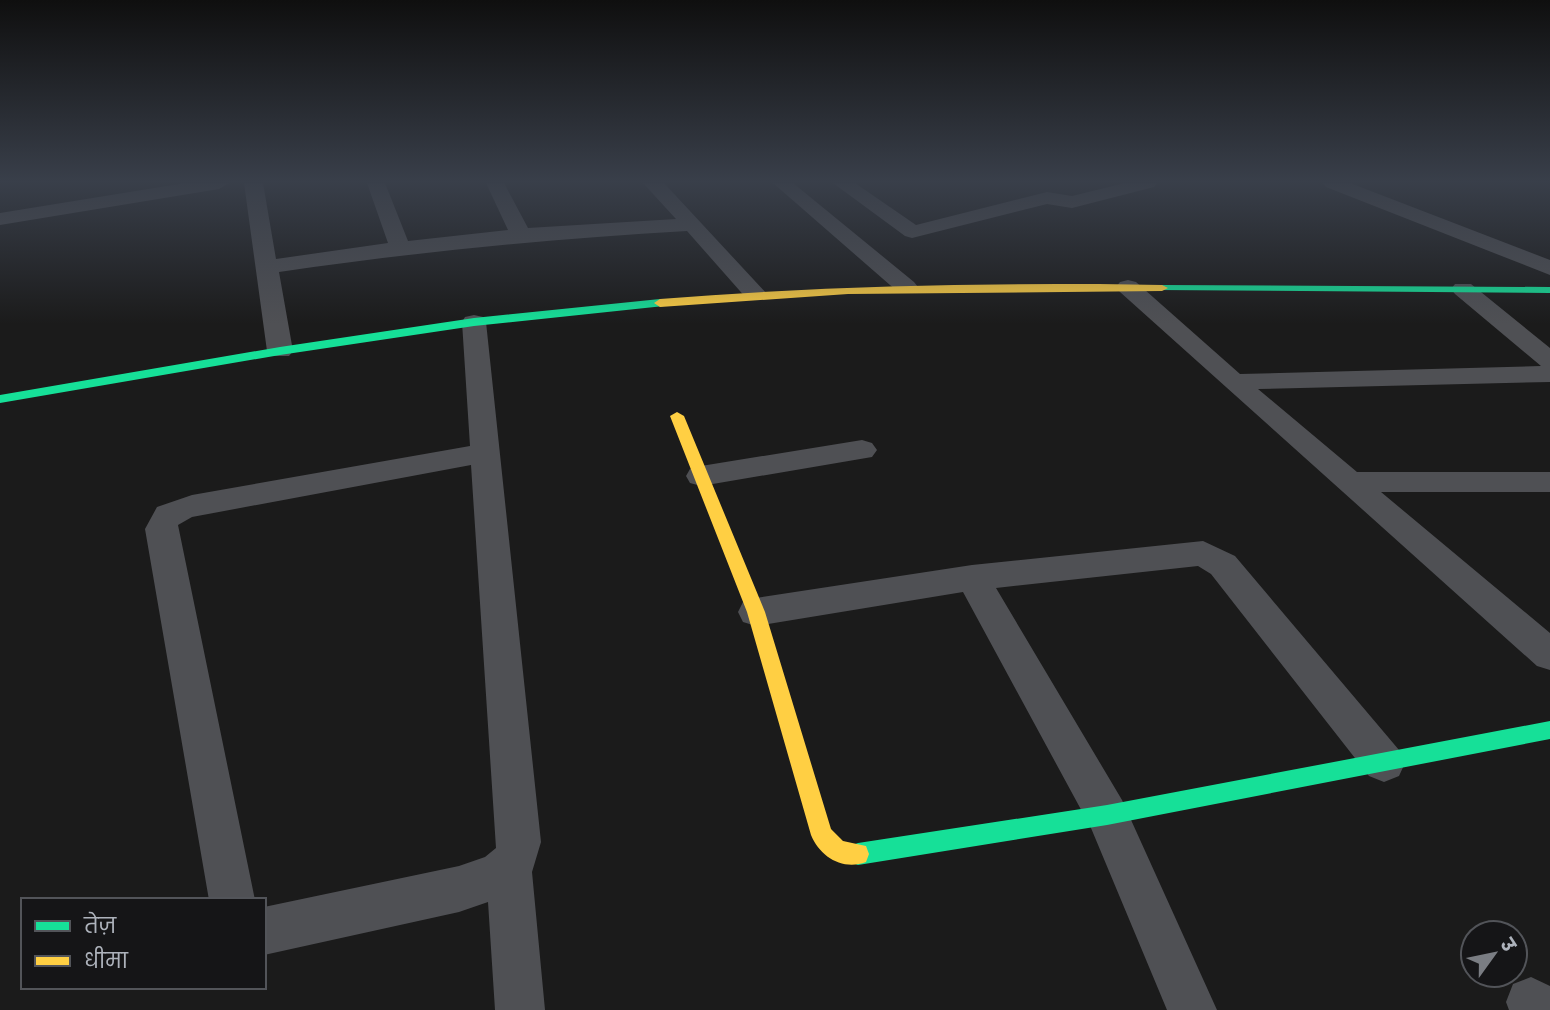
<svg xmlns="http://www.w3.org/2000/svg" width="1550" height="1010" font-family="Poppins,'Noto Sans Devanagari',sans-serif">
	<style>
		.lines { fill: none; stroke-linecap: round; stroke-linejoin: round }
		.street { fill: #4f5054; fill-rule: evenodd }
		.fast { fill: #16e098; fill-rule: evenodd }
		.slow { fill: #ffcf43; fill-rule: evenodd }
	</style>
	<rect width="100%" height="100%" fill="#1b1b1b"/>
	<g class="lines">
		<path class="street" d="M 185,183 L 229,183 L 219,189 L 0,225 L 0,213 Z
			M 244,183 L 263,183 L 276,259 L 388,243 L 367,183 L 385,183 L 408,241 L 508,230 L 486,183 L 504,183 L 528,228 L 676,219 L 643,183 L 664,183 L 767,294 L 763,299 L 747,299 L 687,231 C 550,239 415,252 279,272 L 293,351 L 289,356 L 271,356 L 267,351 Z
			M 773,183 L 793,183 L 914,282 L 918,287 L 914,292 L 898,292 Z
			M 833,183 L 855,183 L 916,225 L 1047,192 L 1072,196 L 1125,183 L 1157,183 L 1154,187 L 1072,208 L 1047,204 L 912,238 L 905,236 Z
			M 1323,183 L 1350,183 L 1550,260 L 1550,275 L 1326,187 Z
			M 1128,280 L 1136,282 L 1240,374 L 1541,366 L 1455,294 L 1451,289 L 1455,284 L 1471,284 L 1550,348 L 1550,382 L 1258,389 L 1357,472 L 1550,472 L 1550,492 L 1381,492 L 1550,633 L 1550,670 L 1537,666 L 1120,292 L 1116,287 L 1120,282 Z
			M 474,315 L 483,317 L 486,322 L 541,842 L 532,872 L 545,1010 L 495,1010 L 488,902 L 459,912 L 264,955 L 264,907 L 459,866 L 485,857 L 496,848 L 471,465 L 192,517 L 178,525 L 255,900 L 209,900 L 145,529 L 157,507 L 192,495 L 470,446 L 462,322 L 465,317 Z
			M 862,440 L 872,443 L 877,450 L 872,457 L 701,486 L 690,483 L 686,476 L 690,469 L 701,466 Z
			M 1203,541 L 1235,556 L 1399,750 L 1405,763 L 1399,776 L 1384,782 L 1369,776 L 1211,574 L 1198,566 L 996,588 L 1122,800 L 1217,1010 L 1167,1010 L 1091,828 L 963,592 L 756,626 L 743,622 L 738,612 L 743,602 L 756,598 L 972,565 Z
			M 1531,977 L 1550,986 L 1550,1010 L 1509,1010 L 1506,1002 L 1513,984 Z"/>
		<path class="fast" d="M 1162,285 L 1550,287 L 1550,293 L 1158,290 L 1158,286 Z
			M 660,299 L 666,303 L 664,306 L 474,326 L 280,355 L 0,403 L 0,395 L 280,347 L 474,318 Z
			M 1550,721 L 1550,739 L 1107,825 L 858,865 L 850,862 L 847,854 L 850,846 L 858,843 L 1107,805 Z"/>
		<path class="slow" d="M 1099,284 L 1162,285 L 1168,288 L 1162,291 L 848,294 L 660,307 L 654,303 L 660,299 C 806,287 952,284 1099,284 Z
			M 677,412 L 684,416 L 765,612 L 831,829 L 843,841 L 866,846 L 869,854 L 866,862 C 843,871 820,857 811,835 L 747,612 L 670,416 Z"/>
	</g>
	<linearGradient id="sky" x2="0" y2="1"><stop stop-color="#0f0f0f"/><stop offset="0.56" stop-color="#393f4a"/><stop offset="1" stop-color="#393f4a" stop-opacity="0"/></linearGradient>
	<rect width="1550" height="324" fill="url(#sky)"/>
	<rect x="21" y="898" width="245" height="91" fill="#151517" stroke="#525459" stroke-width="2"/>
	<rect x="35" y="921" width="35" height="10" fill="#16e098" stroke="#525459" stroke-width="2"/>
	<text x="84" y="933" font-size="21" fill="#adb2bb">तेज़</text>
	<rect x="35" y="956" width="35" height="10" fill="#ffcf43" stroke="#525459" stroke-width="2"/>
	<text x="84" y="968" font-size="21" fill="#adb2bb">धीमा</text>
	<g transform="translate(1494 954) rotate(57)"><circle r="33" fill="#151517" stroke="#525459" stroke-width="2"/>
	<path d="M0-5L12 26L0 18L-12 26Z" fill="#7a7d83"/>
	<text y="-10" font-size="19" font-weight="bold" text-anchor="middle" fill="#adb2bb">उ</text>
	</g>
</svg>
